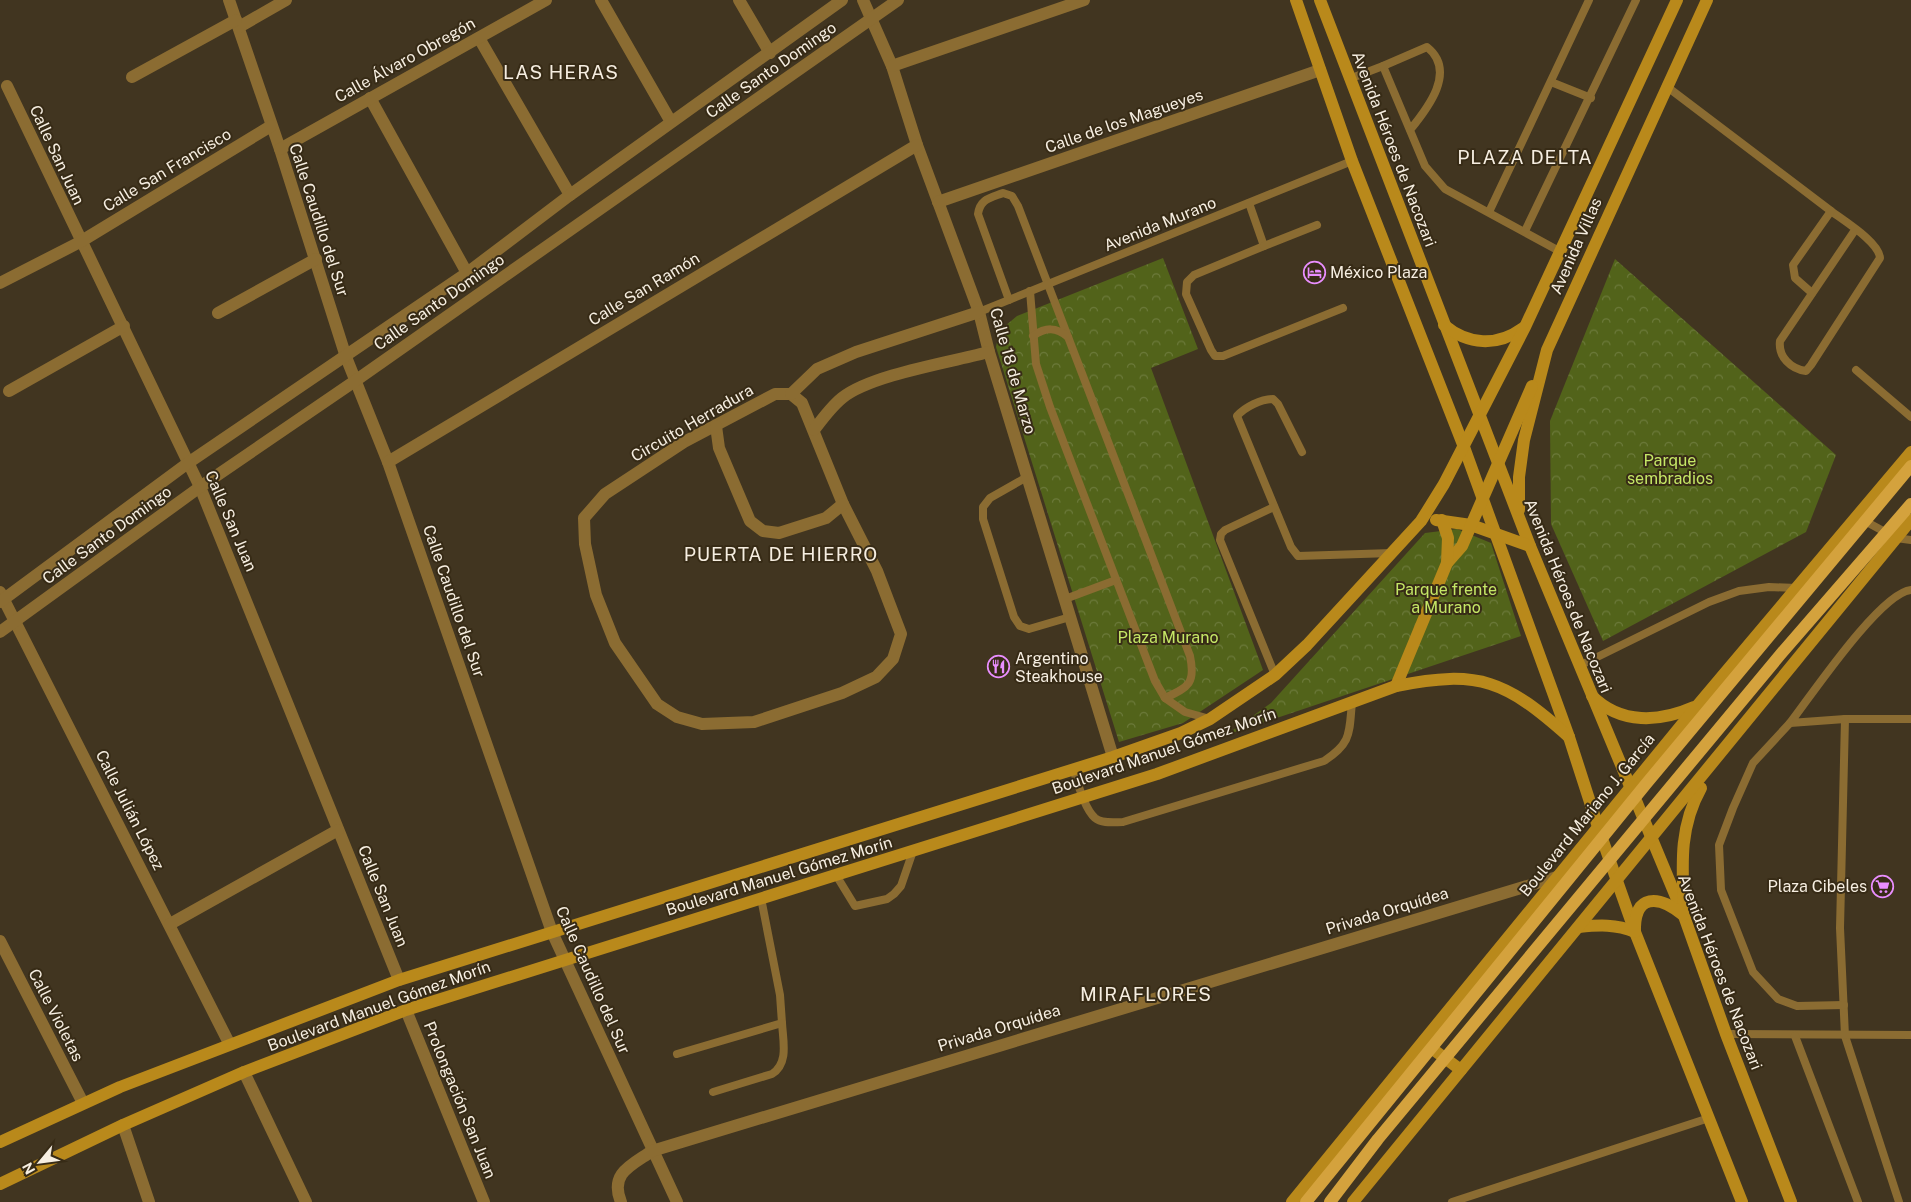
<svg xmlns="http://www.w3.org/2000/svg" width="1911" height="1202" viewBox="0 0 1911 1202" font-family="'Public Sans',sans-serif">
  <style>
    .forest { fill: url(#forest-crowns) }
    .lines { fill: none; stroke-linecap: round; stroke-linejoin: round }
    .service { stroke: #8b6c32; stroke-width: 8 }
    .minor { stroke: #8b6c32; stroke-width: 12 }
    .tertiary { stroke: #8b6c32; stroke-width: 12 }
    .secondary { stroke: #b9891b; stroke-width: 12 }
    .primary-bridge { stroke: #d4a23d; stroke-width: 12 }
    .labels { text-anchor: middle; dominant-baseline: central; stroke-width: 4; stroke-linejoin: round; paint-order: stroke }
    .street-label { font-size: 16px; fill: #f6eee1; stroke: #372b16 }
    .poi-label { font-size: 16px; fill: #f6eee1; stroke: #372b16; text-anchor: start }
    .park-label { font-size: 16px; fill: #c5e766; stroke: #372b16 }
    .quarter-label { font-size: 19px; letter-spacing: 1px; fill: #f6eee1; stroke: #372b16 }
  </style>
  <defs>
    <pattern id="forest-crowns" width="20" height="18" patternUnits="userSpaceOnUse" patternTransform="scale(1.25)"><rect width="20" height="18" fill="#52631a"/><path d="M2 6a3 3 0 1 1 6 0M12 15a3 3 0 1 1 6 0" fill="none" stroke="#6c7a3b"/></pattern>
  </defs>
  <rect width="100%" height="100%" fill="#413520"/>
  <g class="forest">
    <path d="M1163 258 1198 349 1151 368 1263 670 1183 723 1119 742 996 347 999 331 1017 316Z"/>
    <path d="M1615 259 1836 455 1806 532 1603 641 1551 524 1550 421Z"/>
    <path d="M1457 529 1491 543 1521 636 1226 735 1271 703 1425 533Z"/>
  </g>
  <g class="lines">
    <g class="service">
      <path d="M1349 79 1383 66"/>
      <path d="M1551 82 1591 98"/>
      <path d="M1666 86 1831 211C1844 221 1879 242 1880 258L1811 365 1806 371C1791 369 1778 357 1780 341L1855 230"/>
      <path d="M1410 130C1428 108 1457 71 1427 47L1383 66 1425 166 1445 189 1561 252"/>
      <path d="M1249 203 1264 246 1194 275 1187 282 1186 294 1211 350 1215 356H1223L1343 308"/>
      <path d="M1489 212 1589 0"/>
      <path d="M1525 231 1636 0"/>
      <path d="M1264 246 1317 225"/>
      <path d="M1812 293 1795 278 1793 265 1831 211"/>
      <path d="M1009 300 978 214C980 199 990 198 1003 193L1012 196 1018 206 1190 656C1196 684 1188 687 1165 698L1155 681 1050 407 1036 364 1030 291"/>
      <path d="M979 312 1352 161"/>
      <path d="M1033 336C1046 327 1056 327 1068 337"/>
      <path d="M1856 370 1911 417"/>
      <path d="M1302 452 1278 404 1273 399C1261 399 1245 407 1237 416L1291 547 1298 556 1392 553"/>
      <path d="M1027 477 990 498 983 507V519L1014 617 1020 626 1029 629 1070 617"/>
      <path d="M1274 507 1225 530 1221 534 1220 540 1275 675"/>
      <path d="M1863 520 1896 538 1911 540"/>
      <path d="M1911 590C1880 593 1811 696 1790 723L1845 719H1911"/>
      <path d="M1065 599 1116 580"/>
      <path d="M1579 666 1709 602 1739 591 1769 587 1797 588"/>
      <path d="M1165 698 1185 712 1210 719"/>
      <path d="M1845 719 1840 928 1845 1036 1899 1202"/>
      <path d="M1790 723 1753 763 1733 808 1719 845 1721 890 1753 972 1778 999 1797 1006 1844 1005"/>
      <path d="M1073 769C1078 783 1084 808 1095 818 1102 824 1114 822 1123 822L1324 761C1352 743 1349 733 1352 702"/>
      <path d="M836 875 855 906 887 899 894 894 901 886 913 851"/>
      <path d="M1726 1034 1911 1035"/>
      <path d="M1795 1036 1858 1202"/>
      <path d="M677 1054 782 1023 780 995 761 898"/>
      <path d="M713 1092 772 1074C789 1063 783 1041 782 1023"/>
      <path d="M1452 1202 1709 1118"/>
    </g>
    <g class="minor">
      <path d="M229 0 280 149 346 357 388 462 552 932 677 1202"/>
      <path d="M601 0 671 122"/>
      <path d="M739 0 770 53"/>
      <path d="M863 0 892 66 917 145 979 312 989 352 1113 757"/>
      <path d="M239 27 286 0"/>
      <path d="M479 38 570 195"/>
      <path d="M892 66 1084 0"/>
      <path d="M132 77 236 20"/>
      <path d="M7 86 200 487 399 980"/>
      <path d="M370 98 467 273"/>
      <path d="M280 149 546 0"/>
      <path d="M938 202 1320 70"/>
      <path d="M0 283 80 242 271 126"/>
      <path d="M218 313 316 259"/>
      <path d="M9 391 124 326"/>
      <path d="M775 394H791L802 403 843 504 877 571 901 634 893 659 876 677 842 693 754 722 702 724 677 717 657 704 615 643 596 595 585 544 584 518 605 494 684 442Z"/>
      <path d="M791 394 817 369 856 352 979 312"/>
      <path d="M716 426 719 448 750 521 763 531 779 533 826 518 843 504"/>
      <path d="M814 430C823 418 831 407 842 398 870 375 951 362 989 352"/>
      <path d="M388 462 917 145"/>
      <path d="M0 592 229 1043"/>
      <path d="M170 924 338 830"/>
      <path d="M0 941 83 1103"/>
      <path d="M406 1010 484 1202"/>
      <path d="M244 1072 306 1202"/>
      <path d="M123 1125 149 1202"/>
      <path d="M621 1202C609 1173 632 1165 652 1151L1557 877"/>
    </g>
    <g class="tertiary">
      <path d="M0 602 188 463 467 273 570 195 842 0"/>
      <path d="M0 632 200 487 355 381 898 0"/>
    </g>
    <g class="secondary">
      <path d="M1296 0 1352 161 1464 447 1569 737 1598 827 1635 932 1742 1202"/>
      <path d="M1320 0 1530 546 1684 916 1726 1034 1791 1202"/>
      <path d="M1444 325C1468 345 1497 347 1523 328"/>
      <path d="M1519 510V477L1524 440 1547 350 1707 0"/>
      <path d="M1436 520 1471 525 1530 546"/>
      <path d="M1447 563 1462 546 1532 386"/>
      <path d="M1396 686 1447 563 1448 538 1442 520"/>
      <path d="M1592 696C1621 725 1660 722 1694 707"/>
      <path d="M1684 909C1682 865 1679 827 1701 788"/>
      <path d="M1579 927C1599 925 1616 924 1635 932 1634 893 1659 895 1683 915"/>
      <path d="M1423 1042 1461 1070"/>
      <path d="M0 1142 120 1087 399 980 1113 757 1181 733 1210 719 1275 675 1307 645 1421 521 1444 484 1525 327 1677 0"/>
      <path d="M0 1184 123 1125 244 1072 406 1010 1157 774 1396 686C1480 669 1506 681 1569 737"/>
      <path d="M1292 1202 1697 706 1911 452"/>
      <path d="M1353 1202 1911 520"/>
    </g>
    <g class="primary-bridge">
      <path d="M1306 1202 1646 784 1911 466"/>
      <path d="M1330 1202 1378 1139 1780 655 1911 504"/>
    </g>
  </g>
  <defs>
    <symbol id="hotel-ring" viewBox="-11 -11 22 22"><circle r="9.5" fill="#372b16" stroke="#e98efe" stroke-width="1.5"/><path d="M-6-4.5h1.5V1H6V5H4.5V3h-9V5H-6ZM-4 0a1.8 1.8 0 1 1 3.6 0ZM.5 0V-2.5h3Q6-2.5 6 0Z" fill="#e98efe"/></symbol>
    <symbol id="restaurant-ring" viewBox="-11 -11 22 22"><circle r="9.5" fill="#372b16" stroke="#e98efe" stroke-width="1.5"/><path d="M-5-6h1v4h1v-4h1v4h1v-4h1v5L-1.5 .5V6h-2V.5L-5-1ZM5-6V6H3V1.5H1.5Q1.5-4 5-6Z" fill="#e98efe"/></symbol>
    <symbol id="supermarket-ring" viewBox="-11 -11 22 22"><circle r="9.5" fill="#372b16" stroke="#e98efe" stroke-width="1.5"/><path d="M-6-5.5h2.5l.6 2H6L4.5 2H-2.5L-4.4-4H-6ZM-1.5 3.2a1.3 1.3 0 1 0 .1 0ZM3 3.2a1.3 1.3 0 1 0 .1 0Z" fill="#e98efe"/></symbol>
  </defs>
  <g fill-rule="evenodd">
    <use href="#hotel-ring" x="1302" y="260" width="25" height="25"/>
    <use href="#restaurant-ring" x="986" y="654" width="25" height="25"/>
    <use href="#supermarket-ring" x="1870" y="874" width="25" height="25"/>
  </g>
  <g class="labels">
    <g class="street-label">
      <text transform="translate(405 60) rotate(-29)">Calle Álvaro Obregón</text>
      <text transform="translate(771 70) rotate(-35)">Calle Santo Domingo</text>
      <text transform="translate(1124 121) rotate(-19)">Calle de los Magueyes</text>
      <text transform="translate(1394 149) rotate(69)">Avenida Héroes de Nacozari</text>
      <text transform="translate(57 155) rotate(65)">Calle San Juan</text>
      <text transform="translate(167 170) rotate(-31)">Calle San Francisco</text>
      <text transform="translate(319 220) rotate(72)">Calle Caudillo del Sur</text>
      <text transform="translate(1160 224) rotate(-22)">Avenida Murano</text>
      <text transform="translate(1576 246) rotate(-66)">Avenida Villas</text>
      <text transform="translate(644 289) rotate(-31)">Calle San Ramón</text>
      <text transform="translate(439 302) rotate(-35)">Calle Santo Domingo</text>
      <text transform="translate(1013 371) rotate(74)">Calle 18 de Marzo</text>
      <text transform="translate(692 423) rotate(-30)">Circuito Herradura</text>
      <text transform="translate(231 521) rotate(67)">Calle San Juan</text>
      <text transform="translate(107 535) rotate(-36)">Calle Santo Domingo</text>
      <text transform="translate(1568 596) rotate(68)">Avenida Héroes de Nacozari</text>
      <text transform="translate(454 601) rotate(71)">Calle Caudillo del Sur</text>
      <text transform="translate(1164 751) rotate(-19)">Boulevard Manuel Gómez Morín</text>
      <text transform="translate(130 810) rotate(63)">Calle Julián López</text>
      <text transform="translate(1587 815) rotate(-51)">Boulevard Mariano J. García</text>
      <text transform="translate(779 876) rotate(-17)">Boulevard Manuel Gómez Morín</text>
      <text transform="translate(383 896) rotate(68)">Calle San Juan</text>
      <text transform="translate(1387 911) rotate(-17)">Privada Orquídea</text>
      <text transform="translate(1720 972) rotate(69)">Avenida Héroes de Nacozari</text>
      <text transform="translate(593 980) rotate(66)">Calle Caudillo del Sur</text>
      <text transform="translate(379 1006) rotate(-20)">Boulevard Manuel Gómez Morín</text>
      <text transform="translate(56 1015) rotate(63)">Calle Violetas</text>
      <text transform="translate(999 1028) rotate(-17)">Privada Orquídea</text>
      <text transform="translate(460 1100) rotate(68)">Prolongación San Juan</text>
    </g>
    <g class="poi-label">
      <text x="1330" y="272">México Plaza</text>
      <text x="1015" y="658">Argentino<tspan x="1015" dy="18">Steakhouse</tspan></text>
      <text x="1867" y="886" text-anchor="end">Plaza Cibeles</text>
    </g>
    <g class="park-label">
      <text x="1670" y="460">Parque<tspan x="1670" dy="18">sembradios</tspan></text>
      <text x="1446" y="589">Parque frente<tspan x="1446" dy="18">a Murano</tspan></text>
      <text x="1168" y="637">Plaza Murano</text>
    </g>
    <g class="quarter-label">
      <text x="561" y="72">LAS HERAS</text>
      <text x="1525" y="157">PLAZA DELTA</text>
      <text x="781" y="554">PUERTA DE HIERRO</text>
      <text x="1146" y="994">MIRAFLORES</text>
    </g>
  </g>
  <g transform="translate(40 1162) rotate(241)" stroke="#372b16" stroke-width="4" paint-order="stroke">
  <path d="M0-4L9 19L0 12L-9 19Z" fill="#f6eee1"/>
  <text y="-8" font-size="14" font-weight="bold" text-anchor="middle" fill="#f6eee1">N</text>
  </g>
</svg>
